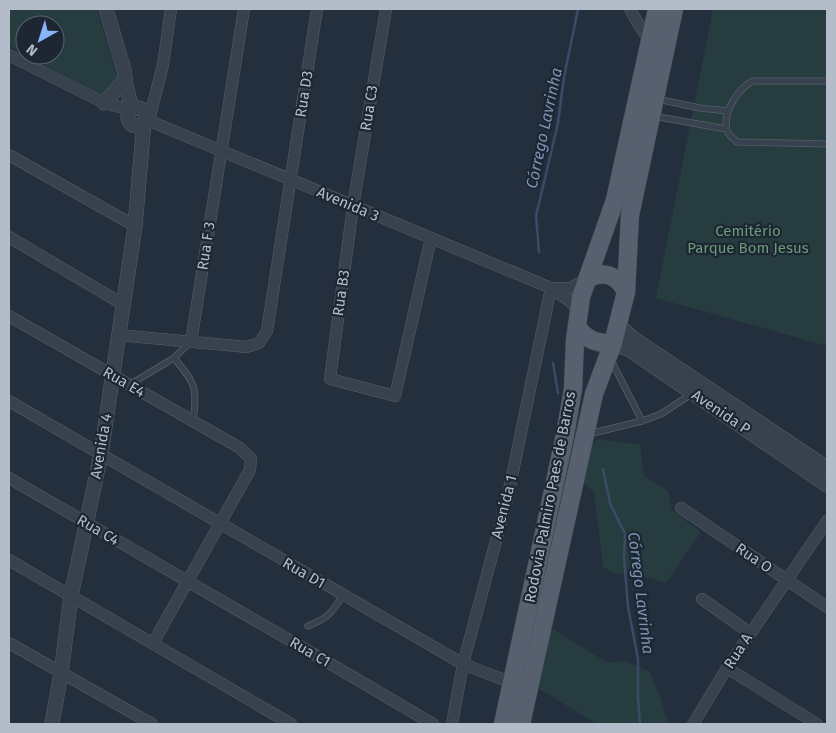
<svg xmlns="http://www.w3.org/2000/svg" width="836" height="733" viewBox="0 0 836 733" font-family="'Fira Sans',sans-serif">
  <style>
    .green { fill: #263c3f }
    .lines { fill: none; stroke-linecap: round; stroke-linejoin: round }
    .stream { stroke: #394c67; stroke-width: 2.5 }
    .service-casing { stroke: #565f6c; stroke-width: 7 }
    .minor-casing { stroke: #565f6c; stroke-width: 12 }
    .tertiary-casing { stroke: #565f6c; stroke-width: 15 }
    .primary-casing { stroke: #414a57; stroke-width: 19 }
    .service { stroke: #38414e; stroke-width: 5.5 }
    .minor { stroke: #38414e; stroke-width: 11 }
    .tertiary { stroke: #38414e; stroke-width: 14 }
    .primary { stroke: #56606e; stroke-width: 18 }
    .labels { text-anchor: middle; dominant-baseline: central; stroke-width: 4.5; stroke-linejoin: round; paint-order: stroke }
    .street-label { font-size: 15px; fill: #b4bcc9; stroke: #1d2633 }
    .park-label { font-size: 15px; fill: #6b9a76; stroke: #1d2633 }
    .water-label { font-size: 16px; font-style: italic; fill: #7c92b1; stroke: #1d2633 }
  </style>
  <rect width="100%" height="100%" fill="#242f3e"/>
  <g class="green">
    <path d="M9 9H97L118 79 104 97 25 55H55V25H25V55L9 46Z"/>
    <path d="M713 9H827V346L656 298Z"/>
    <path d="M599 439 640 445 644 476 668 491 672 510 701 532 666 583 634 573 616 574 603 567 594 492 581 481 587 447Z"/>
    <path d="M549 627 608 663 624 661 649 671 660 696 669 724H597L538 688Z"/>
  </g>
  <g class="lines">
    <g class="stream">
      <path d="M539 252 536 216 558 123 564 77 578 9"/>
      <path d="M553 363 558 393"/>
      <path d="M603 469 610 503 625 534 624 558 628 607 638 659V698L640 724"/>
    </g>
    <defs>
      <g id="service">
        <path d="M827 81H753C738 88 722 113 727 130 728 135 733 138 737 142L827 144"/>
        <path d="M657 99 700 108 728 111"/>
        <path d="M653 116 726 129"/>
        <path d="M174 358C195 383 198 388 193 421"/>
        <path d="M611 360 642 421"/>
        <path d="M129 385 174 358 190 342"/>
        <path d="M589 434 642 421 661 414 693 393"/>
        <path d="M308 626C328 618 332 613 343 595"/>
      </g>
      <g id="minor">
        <path d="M386 9 353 206 330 379 395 396 431 238"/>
        <path d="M630 9 639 25 650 41"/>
        <path d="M9 55 104 103 131 110"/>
        <path d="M145 119 551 288 571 302 579 312"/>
        <path d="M149 120 163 65 171 9"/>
        <path d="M9 155 135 226"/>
        <path d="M9 237 124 305"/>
        <path d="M551 288H570L587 279"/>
        <path d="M9 316 240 448 251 459 250 470 153 643"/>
        <path d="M118 335 247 347 259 343 267 331 317 9"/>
        <path d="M191 342 244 9"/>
        <path d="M9 401 463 664 512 683"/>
        <path d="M9 478 324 660 433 724"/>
        <path d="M681 508 827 607"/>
        <path d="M9 560 291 724"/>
        <path d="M702 599 750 633"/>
        <path d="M9 643 152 724"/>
        <path d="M727 668 817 724"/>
        <path d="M452 724 463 664 507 500 551 288"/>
        <path d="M693 724 727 668 827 521"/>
      </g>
      <g id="tertiary">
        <path d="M106 9 124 70 126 85 132 110"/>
        <path d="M104 103 125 80"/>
        <circle cx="137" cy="117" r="9"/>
        <path d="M618 325 634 339 827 468"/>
        <path d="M613 343 630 350 827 485"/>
        <path d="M52 724 61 673 71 596 101 454 135 226 144 122"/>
      </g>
      <g id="primary">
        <path d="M587 279C604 270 618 275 626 292"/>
        <path d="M577 327C587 340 597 344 613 343"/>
        <path d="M503 724 565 435 573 389 575 340 581 297 615 200 657 9"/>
        <path d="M521 724 594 394 613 343 626 292 630 215 674 9"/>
      </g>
    </defs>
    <use href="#service" class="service-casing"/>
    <use href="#minor" class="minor-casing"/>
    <use href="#tertiary" class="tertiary-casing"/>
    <use href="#primary" class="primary-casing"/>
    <use href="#service" class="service"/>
    <use href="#minor" class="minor"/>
    <use href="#tertiary" class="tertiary"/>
    <use href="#primary" class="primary"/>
  </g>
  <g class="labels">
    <g class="street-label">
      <text transform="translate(304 94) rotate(-81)">Rua D3</text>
      <text transform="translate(369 108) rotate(-81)">Rua C3</text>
      <text transform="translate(348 204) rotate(23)">Avenida 3</text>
      <text transform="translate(206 246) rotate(-81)">Rua F 3</text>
      <text transform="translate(341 293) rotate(-82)">Rua B3</text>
      <text transform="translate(124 382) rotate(30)">Rua E4</text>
      <text transform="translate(721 412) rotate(34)">Avenida P</text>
      <text transform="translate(101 446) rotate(-80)">Avenida 4</text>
      <text transform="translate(550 497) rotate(-79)">Rodovia Palmiro Paes de Barros</text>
      <text transform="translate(504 507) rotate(-76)">Avenida 1</text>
      <text transform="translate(98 530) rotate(30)">Rua C4</text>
      <text transform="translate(754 558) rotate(34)">Rua O</text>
      <text transform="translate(304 573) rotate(30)">Rua D1</text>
      <text transform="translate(738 651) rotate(-57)">Rua A</text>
      <text transform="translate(310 652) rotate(30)">Rua C1</text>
    </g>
    <g class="park-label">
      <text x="748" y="231">Cemitério<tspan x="748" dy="17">Parque Bom Jesus</tspan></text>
    </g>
    <g class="water-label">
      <text transform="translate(544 128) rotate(-78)">Córrego Lavrinha</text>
      <text transform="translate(641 593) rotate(83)">Córrego Lavrinha</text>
    </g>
  </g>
  <rect width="836" height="733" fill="none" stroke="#b4bcc9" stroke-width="20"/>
  <g transform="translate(40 40) rotate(219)"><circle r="24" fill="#1d2633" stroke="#59626f"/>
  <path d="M0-4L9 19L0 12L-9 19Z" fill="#8ab4f8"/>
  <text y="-8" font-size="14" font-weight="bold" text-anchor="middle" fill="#b4bcc9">N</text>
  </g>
</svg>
